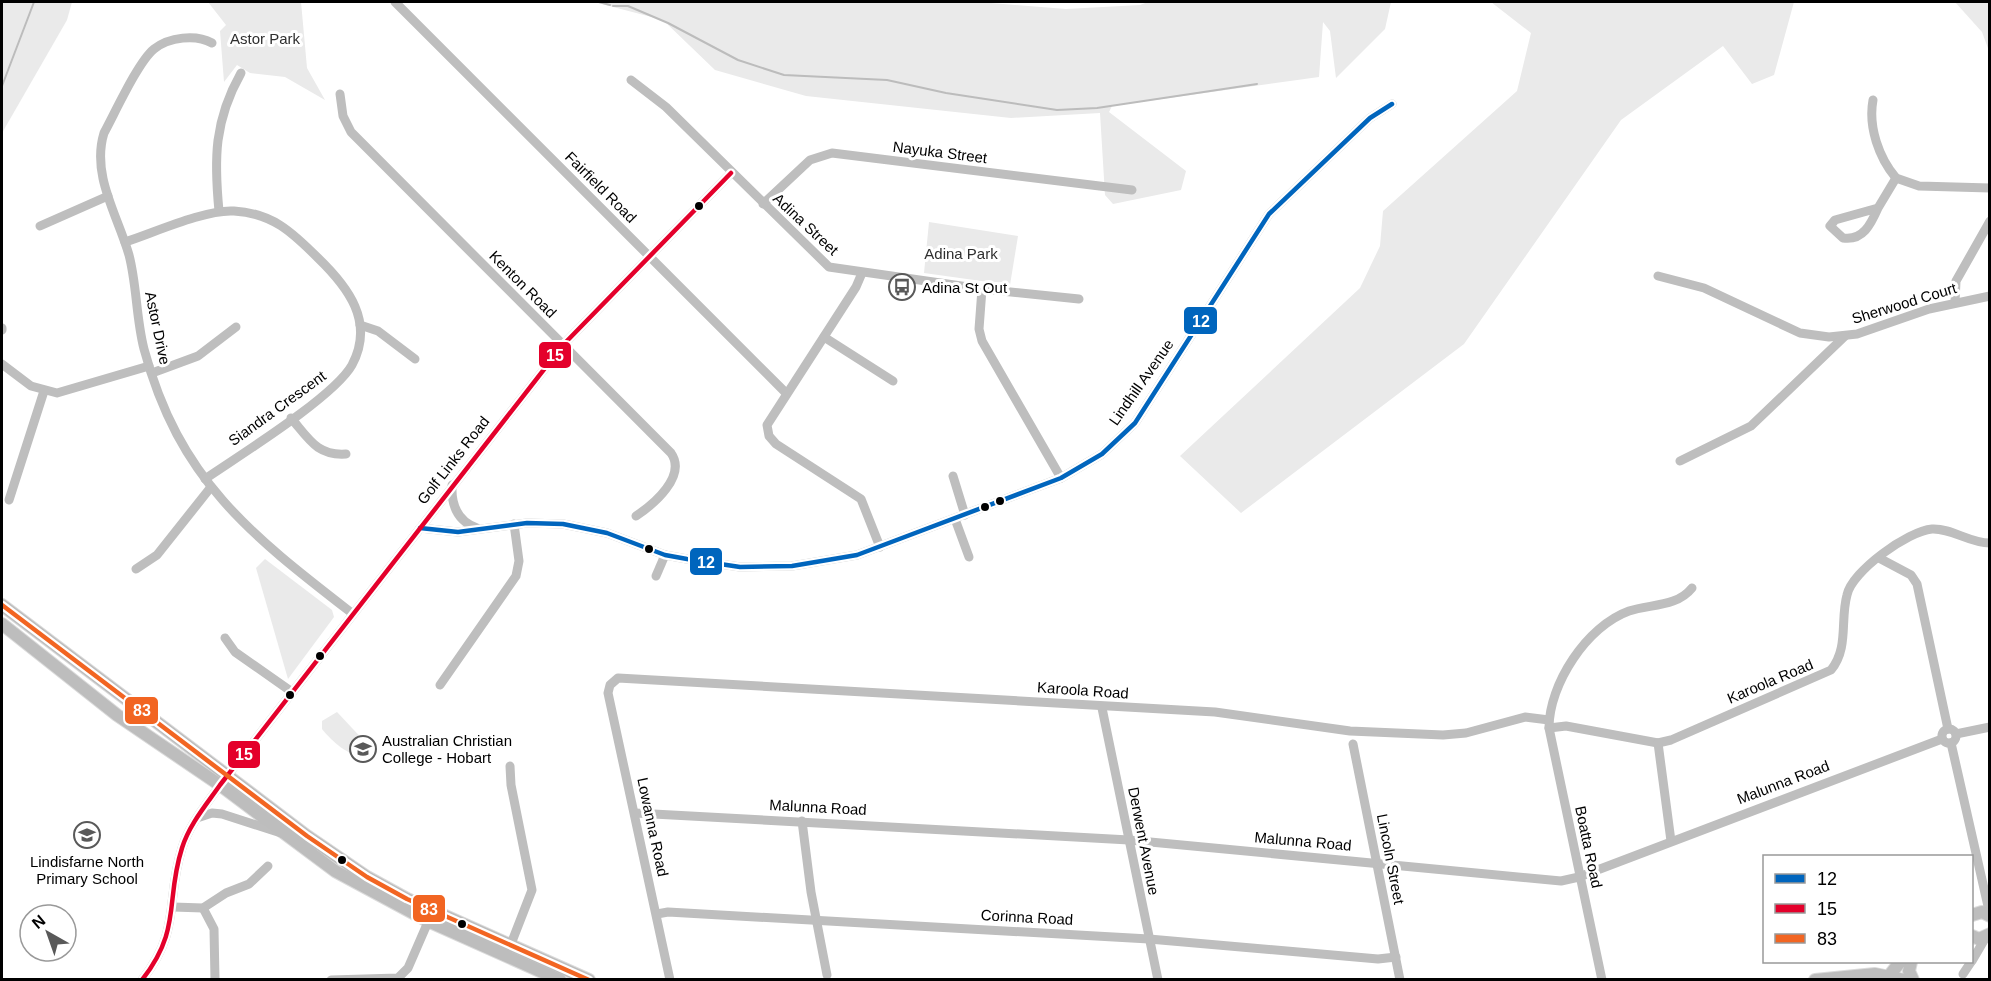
<svg xmlns="http://www.w3.org/2000/svg" width="1991" height="981" viewBox="0 0 1991 981" font-family="Arial,sans-serif">
  <style>
    .green { fill: #eaeaea }
    .lines { fill: none; stroke-linecap: round; stroke-linejoin: round }
    .stream { stroke: #bcbcbc; stroke-width: 2 }
    .major-casing { stroke: #dbdbdb; stroke-width: 14 }
    .minor { stroke: #bebebe; stroke-width: 9 }
    .major { stroke: #bdbdbd; stroke-width: 12 }
    .bus-1-casing { stroke: #fff; stroke-width: 9 }
    .bus-2-casing { stroke: #fff; stroke-width: 9 }
    .bus-3-casing { stroke: #fff; stroke-width: 9 }
    .bus-1 { stroke: #0065bd; stroke-width: 4.5 }
    .bus-2 { stroke: #e4002b; stroke-width: 4.5 }
    .bus-3 { stroke: #f26522; stroke-width: 4.5 }
    .bus-dot { fill: #000; stroke: #fff; stroke-width: 2 }
    .labels { text-anchor: middle; dominant-baseline: central; stroke-width: 6; stroke-linejoin: round; paint-order: stroke }
    .park-label { font-size: 15px; fill: #2f2f2f; stroke: #fff }
    .street-label { font-size: 15px; fill: #000; stroke: #fff }
    .poi-label { font-size: 15px; fill: #000; stroke: #fff; text-anchor: start }
    .line-badge { stroke: #fff; stroke-width: 2 }
    .badge-label { font-size: 16px; text-anchor: middle; font-weight: bold; fill: #fff }
  </style>
  <rect width="100%" height="100%" fill="#fff"/>
  <g class="green">
    <path d="M2 2H72L67 20 2 133Z"/>
    <path d="M208 2H301L307 68 325 100 285 77 250 73 237 65 224 82 220 31 226 25Z"/>
    <path d="M594 2H979L1066 9 1140 5 1148 2H1391L1385 29 1336 78 1330 31 1323 22 1319 77 1112 106 1109 112 1186 171 1181 190 1113 204 1105 195 1100 113 1011 118 806 96 715 70 663 20Z"/>
    <path d="M1491 2H1794L1774 75 1752 84 1723 46 1621 120 1464 344 1241 513 1180 456 1360 288 1380 246 1383 211 1517 91 1531 33Z"/>
    <path d="M1955 2H1989V51L1982 32Z"/>
    <path d="M929 222 1018 236 1010 285 924 273Z"/>
    <path d="M265 559 332 610 334 617 288 679 256 568Z"/>
    <path d="M337 712 367 744 363 754C350 759 330 739 322 729V721Z"/>
  </g>
  <g class="lines">
    <g class="stream">
      <path d="M599 2 610 5"/>
      <path d="M613 6H628L668 23 738 60 784 75 887 80 946 93 1057 110 1097 108 1257 84"/>
      <path d="M2 86 34 2"/>
    </g>
    <defs>
      <g id="major">
        <path d="M2 605 307 836 367 877 407 899 589 980"/>
        <path d="M2 624 117 715 220 785 335 871 428 921 560 980"/>
        <path d="M1972 915 1982 912 1990 916"/>
        <path d="M1972 936 1979 939 1990 934"/>
        <path d="M1911 962 1909 971 1913 980"/>
        <path d="M1815 980 1875 974 1904 980"/>
        <path d="M1886 980 1900 962"/>
      </g>
    </defs>
    <use href="#major" class="major-casing"/>
    <g class="minor">
      <path d="M395 2 786 393"/>
      <path d="M212 43C196 34 169 37 154 49 138 62 115 113 104 133 91 175 118 216 129 255 137 286 136 318 144 349 179 480 251 535 353 614"/>
      <path d="M631 80 666 107 829 267 982 289 1079 299"/>
      <path d="M340 94 343 116 351 132 671 453C687 476 654 504 636 516"/>
      <path d="M1873 100C1868 127 1879 158 1896 178L1919 186 1990 188"/>
      <path d="M763 204 810 160 832 153 1132 190"/>
      <path d="M1878 208C1871 224 1863 241 1843 238L1830 226 1835 220 1878 208 1896 178"/>
      <path d="M219 211C214 159 214 121 241 73"/>
      <path d="M40 226 108 196"/>
      <path d="M125 242C153 233 206 209 234 211 272 213 292 232 318 258 348 287 375 322 352 365 334 397 240 455 205 479"/>
      <path d="M862 273 856 287 767 425 769 436 776 444 861 499 880 547"/>
      <path d="M1658 276 1704 288 1800 333 1829 337 1857 334 1929 309 1990 296"/>
      <path d="M982 289 979 329 982 341 1061 478"/>
      <path d="M1955 302 1956 281 1990 221"/>
      <path d="M360 325 378 331 415 359"/>
      <path d="M2 330V328"/>
      <path d="M824 337 893 381"/>
      <path d="M2 364 31 386 57 393 149 366"/>
      <path d="M152 373 198 356 236 327"/>
      <path d="M291 418C309 439 317 456 346 454"/>
      <path d="M1680 461 1751 426 1845 336"/>
      <path d="M953 476 965 515"/>
      <path d="M452 485C451 505 457 521 477 528"/>
      <path d="M9 500 44 391"/>
      <path d="M955 519 969 557"/>
      <path d="M420 528 458 532 527 523 563 524 607 533 665 555 687 559 740 567 792 566 857 555 1061 478 1102 454 1135 423 1269 214 1370 118 1392 104"/>
      <path d="M1879 558 1911 575 1917 584 1948 729"/>
      <path d="M136 569 157 555 211 487"/>
      <path d="M656 576 665 555"/>
      <path d="M225 638 235 652 292 692"/>
      <path d="M440 685 516 576 519 561 514 524"/>
      <path d="M1102 708 1158 980"/>
      <path d="M1549 728 1566 726 1658 743 1671 740 1831 670C1849 648 1840 620 1847 595 1852 571 1908 531 1932 529 1952 528 1969 543 1990 543"/>
      <circle cx="1949" cy="736" r="7"/>
      <path d="M1956 734 1990 727"/>
      <path d="M1658 743 1671 841"/>
      <path d="M1951 743 1990 915"/>
      <path d="M1353 744 1400 980"/>
      <path d="M635 813 1129 840 1561 881 1579 877 1942 739"/>
      <path d="M197 818 212 813 222 814 281 833"/>
      <path d="M802 821 811 892 827 975"/>
      <path d="M173 907 203 908 226 893 249 884 268 866"/>
      <path d="M203 908 214 929 215 980"/>
      <path d="M657 914 668 912 1149 939 1378 959 1396 957"/>
      <path d="M509 949 532 890 511 785 510 766"/>
      <path d="M1972 961 1986 937"/>
      <path d="M1963 974 1971 962"/>
      <path d="M142 980C182 929 165 901 182 848 189 825 206 805 220 785L563 345 731 173"/>
      <path d="M331 980 398 978 408 968 431 915"/>
      <path d="M670 980 608 693 610 685 618 678 1215 712 1350 731 1443 735 1466 733 1525 717 1549 720"/>
      <path d="M1602 980 1549 728C1549 684 1587 626 1629 611 1650 604 1677 607 1692 588"/>
    </g>
    <use href="#major" class="major"/>
    <defs>
      <path id="bus-1" d="M420 528 458 532 527 523 563 524 607 533 665 555 687 559 740 567 792 566 857 555 1061 478 1102 454 1135 423 1269 214 1370 118 1392 104"/>
      <path id="bus-2" d="M142 980C182 929 165 901 182 848 189 825 206 805 220 785L563 345 731 173"/>
      <path id="bus-3" d="M2 605 307 836 367 877 407 899 589 980"/>
    </defs>
    <use href="#bus-1" class="bus-1-casing"/>
    <use href="#bus-2" class="bus-2-casing"/>
    <use href="#bus-3" class="bus-3-casing"/>
    <use href="#bus-1" class="bus-1"/>
    <use href="#bus-2" class="bus-2"/>
    <use href="#bus-3" class="bus-3"/>
  </g>
  <defs>
    <symbol id="bus-ring" viewBox="-11 -11 22 22"><circle r="9.5" fill="#fff" stroke="#595959" stroke-width="1.5"/><path d="M-5-6H5V4H4V6H2V4H-2V6H-4V4H-5ZM-3.5-4V0h7V-4ZM-3.5 1.2v1.5H-2V1.2ZM2 1.2v1.5H3.5V1.2Z" fill="#595959"/></symbol>
    <symbol id="school-ring" viewBox="-11 -11 22 22"><circle r="9.5" fill="#fff" stroke="#595959" stroke-width="1.5"/><path d="M0-5L7-2L0 1L-7-2ZM-4 1L0 2.5L4 1V4Q0 6-4 4Z" fill="#595959"/></symbol>
  </defs>
  <g fill-rule="evenodd">
    <use href="#bus-ring" x="887" y="272" width="30" height="30"/>
    <use href="#school-ring" x="348" y="734" width="30" height="30"/>
    <use href="#school-ring" x="72" y="820" width="30" height="30"/>
  </g>
  <g class="bus-dot">
    <circle cx="699" cy="206" r="5"/>
    <circle cx="1000" cy="501" r="5"/>
    <circle cx="985" cy="507" r="5"/>
    <circle cx="649" cy="549" r="5"/>
    <circle cx="320" cy="656" r="5"/>
    <circle cx="290" cy="695" r="5"/>
    <circle cx="342" cy="860" r="5"/>
    <circle cx="462" cy="924" r="5"/>
  </g>
  <g class="labels">
    <g class="park-label">
      <text x="265" y="38">Astor Park</text>
      <text x="961" y="253">Adina Park</text>
    </g>
    <g class="street-label">
      <text transform="translate(940 152) rotate(7)">Nayuka Street</text>
      <text transform="translate(601 187) rotate(45)">Fairfield Road</text>
      <text transform="translate(806 224) rotate(43)">Adina Street</text>
      <text transform="translate(523 284) rotate(45)">Kenton Road</text>
      <text transform="translate(1904 303) rotate(-17)">Sherwood Court</text>
      <text transform="translate(158 328) rotate(78)">Astor Drive</text>
      <text transform="translate(1141 382) rotate(-55)">Lindhill Avenue</text>
      <text transform="translate(277 408) rotate(-36)">Siandra Crescent</text>
      <text transform="translate(453 460) rotate(-52)">Golf Links Road</text>
      <text transform="translate(1770 681) rotate(-23)">Karoola Road</text>
      <text transform="translate(1083 690) rotate(4)">Karoola Road</text>
      <text transform="translate(1783 782) rotate(-21)">Malunna Road</text>
      <text transform="translate(818 807) rotate(3)">Malunna Road</text>
      <text transform="translate(653 827) rotate(78)">Lowanna Road</text>
      <text transform="translate(1144 841) rotate(79)">Derwent Avenue</text>
      <text transform="translate(1303 841) rotate(5)">Malunna Road</text>
      <text transform="translate(1589 847) rotate(78)">Boatta Road</text>
      <text transform="translate(1391 859) rotate(79)">Lincoln Street</text>
      <text transform="translate(1027 917) rotate(3)">Corinna Road</text>
    </g>
    <g class="poi-label">
      <text x="922" y="287">Adina St Out</text>
      <text x="382" y="740">Australian Christian<tspan x="382" dy="17">College - Hobart</tspan></text>
      <text x="87" y="861" text-anchor="middle">Lindisfarne North<tspan x="87" dy="17">Primary School</tspan></text>
    </g>
  </g>
  <g class="line-badge">
    <rect x="1183" y="306" width="35" height="29" rx="6" fill="#0065bd"/>
    <rect x="538" y="341" width="34" height="28" rx="6" fill="#e4002b"/>
    <rect x="689" y="547" width="34" height="29" rx="6" fill="#0065bd"/>
    <rect x="124" y="696" width="35" height="29" rx="6" fill="#f26522"/>
    <rect x="227" y="740" width="34" height="29" rx="6" fill="#e4002b"/>
    <rect x="412" y="894" width="34" height="29" rx="6" fill="#f26522"/>
  </g>
  <g class="badge-label">
    <text x="1201" y="327">12</text>
    <text x="555" y="361">15</text>
    <text x="706" y="568">12</text>
    <text x="142" y="716">83</text>
    <text x="244" y="760">15</text>
    <text x="429" y="915">83</text>
  </g>
  <rect width="1991" height="981" fill="none" stroke="#000000" stroke-width="6"/>
  <rect x="1763" y="855" width="210" height="108" fill="#ffffff" stroke="#999999" stroke-width="1.5"/>
  <rect x="1775" y="874" width="30" height="9" fill="#0065bd" stroke="#999999" stroke-width="1.5"/>
  <text x="1817" y="885" font-size="18" fill="#000000">12</text>
  <rect x="1775" y="904" width="30" height="9" fill="#e4002b" stroke="#999999" stroke-width="1.5"/>
  <text x="1817" y="915" font-size="18" fill="#000000">15</text>
  <rect x="1775" y="934" width="30" height="9" fill="#f26522" stroke="#999999" stroke-width="1.5"/>
  <text x="1817" y="945" font-size="18" fill="#000000">83</text>
  <g transform="translate(48 933) rotate(320)"><circle r="28" fill="#ffffff" stroke="#999999" stroke-width="1.5"/>
  <path d="M0-4.5L10 22L0 15L-10 22Z" fill="#595959"/>
  <text y="-9" font-size="16" font-weight="bold" text-anchor="middle" fill="#000000">N</text>
  </g>
</svg>
